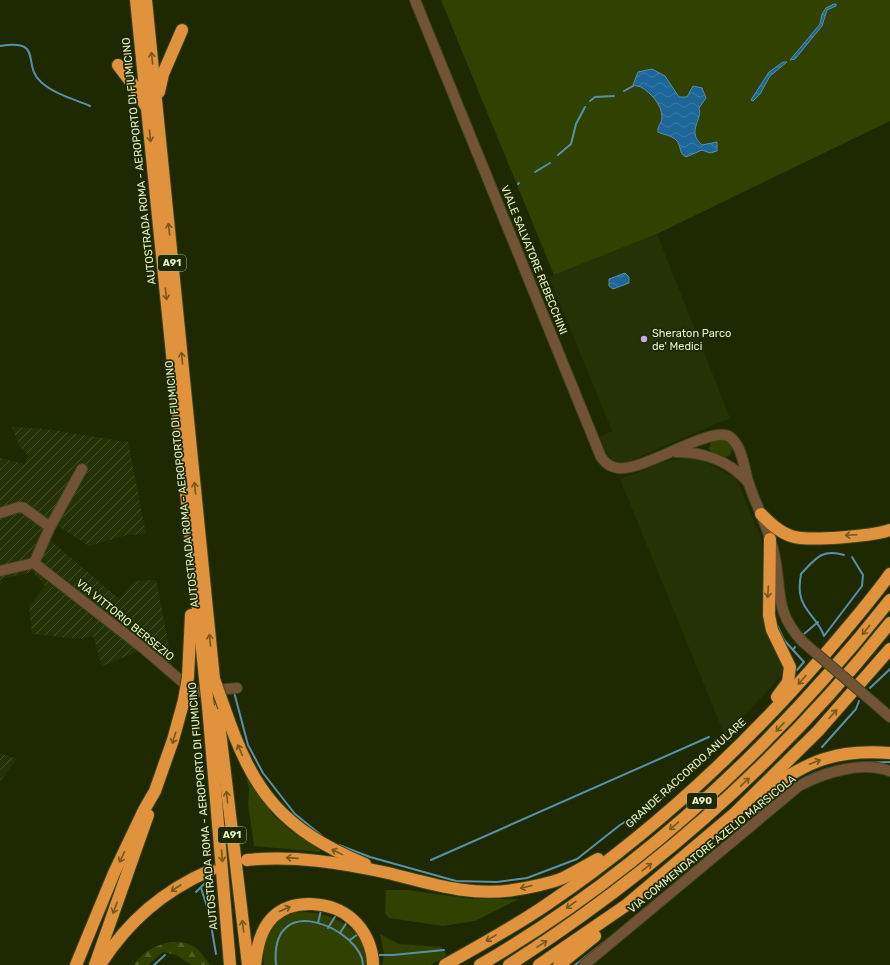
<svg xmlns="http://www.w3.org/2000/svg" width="890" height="965" viewBox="0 0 890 965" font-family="Rubik,sans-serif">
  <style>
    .built { fill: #253205 }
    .industrial { fill: url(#industrial-furrows) }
    .green { fill: #304100 }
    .forest { fill: url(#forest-firs) }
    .water { fill: url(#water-waves); stroke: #5890a9 }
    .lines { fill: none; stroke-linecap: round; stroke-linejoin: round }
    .stream { stroke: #5890a9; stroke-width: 2 }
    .minor-casing { stroke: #3a451e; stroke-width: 12 }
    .highway-casing { stroke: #3a451e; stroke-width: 14 }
    .minor { stroke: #735335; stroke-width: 10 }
    .highway { stroke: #e0923c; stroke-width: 12 }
    .minor-bridge-casing { stroke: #3a451e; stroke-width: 12; stroke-linecap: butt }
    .highway-bridge-casing { stroke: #3a451e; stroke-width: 14; stroke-linecap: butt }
    .minor-bridge { stroke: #735335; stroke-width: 10 }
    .highway-bridge { stroke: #e0923c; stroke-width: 12 }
    .oneway { stroke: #75581c }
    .poi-dot { fill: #c7a6ef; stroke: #1e2902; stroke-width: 1.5 }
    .labels { text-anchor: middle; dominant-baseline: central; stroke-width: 3.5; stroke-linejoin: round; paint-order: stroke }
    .shield { fill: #1e2902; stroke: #a9b68f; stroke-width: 1 }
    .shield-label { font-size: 10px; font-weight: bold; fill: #e4f2cc }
    .street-label { font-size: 11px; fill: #e4f2cc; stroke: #1e2902 }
    .poi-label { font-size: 11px; fill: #e4f2cc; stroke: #1e2902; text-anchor: start }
  </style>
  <defs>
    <pattern id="industrial-furrows" width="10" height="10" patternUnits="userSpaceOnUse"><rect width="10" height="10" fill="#253205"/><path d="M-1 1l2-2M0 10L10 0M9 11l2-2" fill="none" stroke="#445028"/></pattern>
    <pattern id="forest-firs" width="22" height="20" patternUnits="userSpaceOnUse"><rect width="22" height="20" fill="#304100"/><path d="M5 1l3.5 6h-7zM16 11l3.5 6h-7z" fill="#4e5d24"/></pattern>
    <pattern id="water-waves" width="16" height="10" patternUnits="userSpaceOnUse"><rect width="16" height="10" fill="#1c669a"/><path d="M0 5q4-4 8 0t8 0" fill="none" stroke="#3d7ca7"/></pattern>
  </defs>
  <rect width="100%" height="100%" fill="#1e2902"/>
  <g class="built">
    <path d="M657 234 730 418 628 462H621L613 460 607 453 600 437 612 431 549 277Z"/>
    <path d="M682 459H700L736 478 762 540 763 614 786 671 725 736 620 479 667 461Z"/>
  </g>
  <g class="industrial">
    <path d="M12 427 46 429 128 442 146 534 127 535 89 546 58 526 49 539 119 599 135 581 156 580 172 661 165 664 147 648 102 666 93 636 80 639 32 634 29 606 45 586 33 572 1 579 0 588V458L25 464 28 455 20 447Z"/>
    <path d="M0 753 17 759 0 781Z"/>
  </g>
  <g class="green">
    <path d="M441 0H890V121L657 234 554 275Z"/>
    <path d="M720 438C728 442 735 445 730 455L724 458 715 455 709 449 711 441Z"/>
    <path d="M245 774 273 815 291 831 320 849V852L254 846 248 804 249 788Z"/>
    <path d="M386 890H408L473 899H519L475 921 443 926 389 918 385 913Z"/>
    <path d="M303 912C323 912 351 922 362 941 366 948 367 958 369 965H264C261 938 273 912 303 912Z"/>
    <path d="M380 934 399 944 442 947 447 956 431 965H382L384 954Z"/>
  </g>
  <path class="forest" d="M171 942C192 941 199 948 210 965H192L176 955 163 952 148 965H134C143 951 155 945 171 942Z"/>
  <g class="water">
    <path d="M834 4H836V6L827 10 822 26 795 59 790 60 820 24 822 14 826 8Z"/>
    <path d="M783 62H787L770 76 760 94 753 101 751 100 769 72Z"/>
    <path d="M652 69 665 76 679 97H687L693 86 702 88 706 98 699 108C703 120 686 131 702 145L717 142V151L710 153 702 150 686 157C678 153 682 146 676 140 671 135 664 135 658 132 657 126 662 123 662 117 662 105 651 93 641 87 639 86 635 86 633 85L638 72Z"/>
    <path d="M625 273 629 277V283L613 289 609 286V279Z"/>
  </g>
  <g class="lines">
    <g class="stream">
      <path d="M0 46C45 39 21 64 41 82 54 94 74 99 90 106"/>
      <path d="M624 91 633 86"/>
      <path d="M590 101 595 97 614 96"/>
      <path d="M558 155 571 144 576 124 585 107"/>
      <path d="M535 172 550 163"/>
      <path d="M518 184 519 183"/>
      <path d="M844 555C822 548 815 559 801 574 800 580 799 586 800 593 802 610 819 620 824 636L862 586 863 575 852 557"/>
      <path d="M777 625 784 640 804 662 797 670"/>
      <path d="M804 634 818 622"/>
      <path d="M793 650 795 647"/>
      <path d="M870 688 890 669"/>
      <path d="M234 692 248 745 263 773 295 814 321 835"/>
      <path d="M729 738 732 735"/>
      <path d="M822 747 856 709 859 701"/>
      <path d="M853 763 890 762"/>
      <path d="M755 816C781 792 804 772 839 766"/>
      <path d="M339 845 370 857 456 881 497 882 527 878 577 859 620 825 660 800 710 756"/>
      <path d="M431 860 709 737"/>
      <path d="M201 888 209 913 216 954"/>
      <path d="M196 892 205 883"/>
      <path d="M318 923 321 910"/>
      <path d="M328 928 336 915"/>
      <path d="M340 933 347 922"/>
      <path d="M350 940 358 934"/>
      <path d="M376 955H393L444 950"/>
      <path d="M154 965 165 955"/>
      <path d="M276 965C269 887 362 930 363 965"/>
      <path d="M575 965 609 938"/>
    </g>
    <defs>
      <g id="minor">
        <path d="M415 0 601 457C605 463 610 467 618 468 643 472 713 424 730 437 742 446 744 467 748 481 755 504 768 526 773 549 783 587 772 610 803 642"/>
        <path d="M676 452C703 452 729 461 747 481"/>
        <path d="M0 513 19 507 24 508 50 527"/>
        <path d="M34 563 50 527 82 469"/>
        <path d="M0 571 34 563 143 648 194 692 237 688"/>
        <path d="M874 703 890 717"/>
        <path d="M584 965 799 786C825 772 861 761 890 771"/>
      </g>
      <g id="highway">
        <path d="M136 0 205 679"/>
        <path d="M146 0 214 679"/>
        <path d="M118 65 134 86 145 105"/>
        <path d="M159 92 163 74 182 30"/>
        <path d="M761 514C769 522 779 532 791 536 808 542 872 536 890 530"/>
        <path d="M770 539 769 615 772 630 790 667 788 682 777 697"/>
        <path d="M188 677 191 615"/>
        <path d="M208 706 230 965"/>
        <path d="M217 706 248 965"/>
        <path d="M224 707C253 792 280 828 365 864"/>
        <path d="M764 792C808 761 835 749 890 753"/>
        <path d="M247 860C294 855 342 863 388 873 429 883 471 897 513 890 528 888 551 883 563 878 575 872 587 865 598 859"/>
        <path d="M76 965 114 873 144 810 155 791 173 740 184 700"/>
        <path d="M95 965 148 815"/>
        <path d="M100 965C128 921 163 891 211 870"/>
        <path d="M255 965C257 948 260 930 273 917 293 898 332 901 352 919 365 930 373 948 373 965"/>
        <path d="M445 965C480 945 516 926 549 903 651 834 744 747 825 654 847 628 870 602 890 574"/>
        <path d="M480 965C640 872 776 744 890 600"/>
        <path d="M509 965C656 871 781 760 890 623"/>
        <path d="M539 965 625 906 735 813 818 731 890 649"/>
        <path d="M559 965 595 936"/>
      </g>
    </defs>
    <use href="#minor" class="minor-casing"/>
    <use href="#highway" class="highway-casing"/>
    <use href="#minor" class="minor"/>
    <use href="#highway" class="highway"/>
    <defs>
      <path id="minor-bridge" d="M803 642 874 703"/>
      <g id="highway-bridge">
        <path d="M205 679 208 706"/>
        <path d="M214 679 224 707"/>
        <path d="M184 700 188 677"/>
      </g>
    </defs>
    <use href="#minor-bridge" class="minor-bridge-casing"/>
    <use href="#highway-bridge" class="highway-bridge-casing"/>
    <use href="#minor-bridge" class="minor-bridge"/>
    <use href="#highway-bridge" class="highway-bridge"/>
  </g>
  <defs><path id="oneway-shaft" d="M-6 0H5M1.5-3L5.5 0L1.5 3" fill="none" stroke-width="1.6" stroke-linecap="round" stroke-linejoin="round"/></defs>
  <g class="oneway">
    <use href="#oneway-shaft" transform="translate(152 58) rotate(-96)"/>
    <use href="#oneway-shaft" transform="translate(150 136) rotate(84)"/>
    <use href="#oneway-shaft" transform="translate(169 229) rotate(-96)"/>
    <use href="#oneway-shaft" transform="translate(166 294) rotate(84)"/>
    <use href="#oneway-shaft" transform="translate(182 358) rotate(-96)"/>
    <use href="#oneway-shaft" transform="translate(195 488) rotate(-96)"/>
    <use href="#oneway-shaft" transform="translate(851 535) rotate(177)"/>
    <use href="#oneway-shaft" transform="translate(768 592) rotate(93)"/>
    <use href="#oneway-shaft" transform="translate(866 630) rotate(129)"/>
    <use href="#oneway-shaft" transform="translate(210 640) rotate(-96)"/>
    <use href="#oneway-shaft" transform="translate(802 680) rotate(132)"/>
    <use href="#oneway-shaft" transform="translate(833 714) rotate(-48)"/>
    <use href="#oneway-shaft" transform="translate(780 727) rotate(133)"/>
    <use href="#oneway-shaft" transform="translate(174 738) rotate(107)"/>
    <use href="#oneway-shaft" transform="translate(240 750) rotate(-113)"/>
    <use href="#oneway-shaft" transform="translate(815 762) rotate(-21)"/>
    <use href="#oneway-shaft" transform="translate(745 782) rotate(-43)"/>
    <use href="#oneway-shaft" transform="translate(227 797) rotate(-96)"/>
    <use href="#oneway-shaft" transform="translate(674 826) rotate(140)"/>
    <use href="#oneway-shaft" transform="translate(337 852) rotate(-154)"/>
    <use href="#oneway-shaft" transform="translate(222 856) rotate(86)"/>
    <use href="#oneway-shaft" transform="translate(122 857) rotate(115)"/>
    <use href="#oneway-shaft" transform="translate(292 858) rotate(-176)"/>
    <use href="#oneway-shaft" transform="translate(647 867) rotate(-38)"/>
    <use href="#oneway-shaft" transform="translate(526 887) rotate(166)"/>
    <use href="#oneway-shaft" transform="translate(176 888) rotate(147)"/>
    <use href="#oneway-shaft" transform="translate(571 905) rotate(144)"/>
    <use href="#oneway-shaft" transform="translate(115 908) rotate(110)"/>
    <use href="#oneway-shaft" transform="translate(285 909) rotate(-24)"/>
    <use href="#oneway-shaft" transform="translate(243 926) rotate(-97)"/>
    <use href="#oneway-shaft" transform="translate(491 938) rotate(149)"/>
    <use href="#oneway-shaft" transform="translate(542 944) rotate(-32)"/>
  </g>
  <circle class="poi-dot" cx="644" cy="339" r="4"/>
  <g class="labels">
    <g class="shield">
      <rect x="158" y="255" width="28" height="16" rx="3"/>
      <rect x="687" y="793" width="30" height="16" rx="3"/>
      <rect x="218" y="827" width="28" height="16" rx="3"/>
    </g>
    <g class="shield-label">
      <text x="172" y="263">A91</text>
      <text x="702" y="801">A90</text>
      <text x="232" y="835">A91</text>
    </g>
    <g class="street-label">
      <text transform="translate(139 161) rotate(-96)">AUTOSTRADA ROMA - AEROPORTO DI FIUMICINO</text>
      <text transform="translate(534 260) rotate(68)">VIALE SALVATORE REBECCHINI</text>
      <text transform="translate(182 484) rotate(-96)">AUTOSTRADA ROMA - AEROPORTO DI FIUMICINO</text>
      <text transform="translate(125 620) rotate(39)">VIA VITTORIO BERSEZIO</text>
      <text transform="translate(686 773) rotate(-42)">GRANDE RACCORDO ANULARE</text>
      <text transform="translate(203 806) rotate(-95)">AUTOSTRADA ROMA - AEROPORTO DI FIUMICINO</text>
      <text transform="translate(712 844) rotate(-39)">VIA COMMENDATORE AZELIO MARSICOLA</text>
    </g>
    <g class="poi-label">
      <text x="652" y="333">Sheraton Parco<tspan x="652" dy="13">de' Medici</tspan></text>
    </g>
  </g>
</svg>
